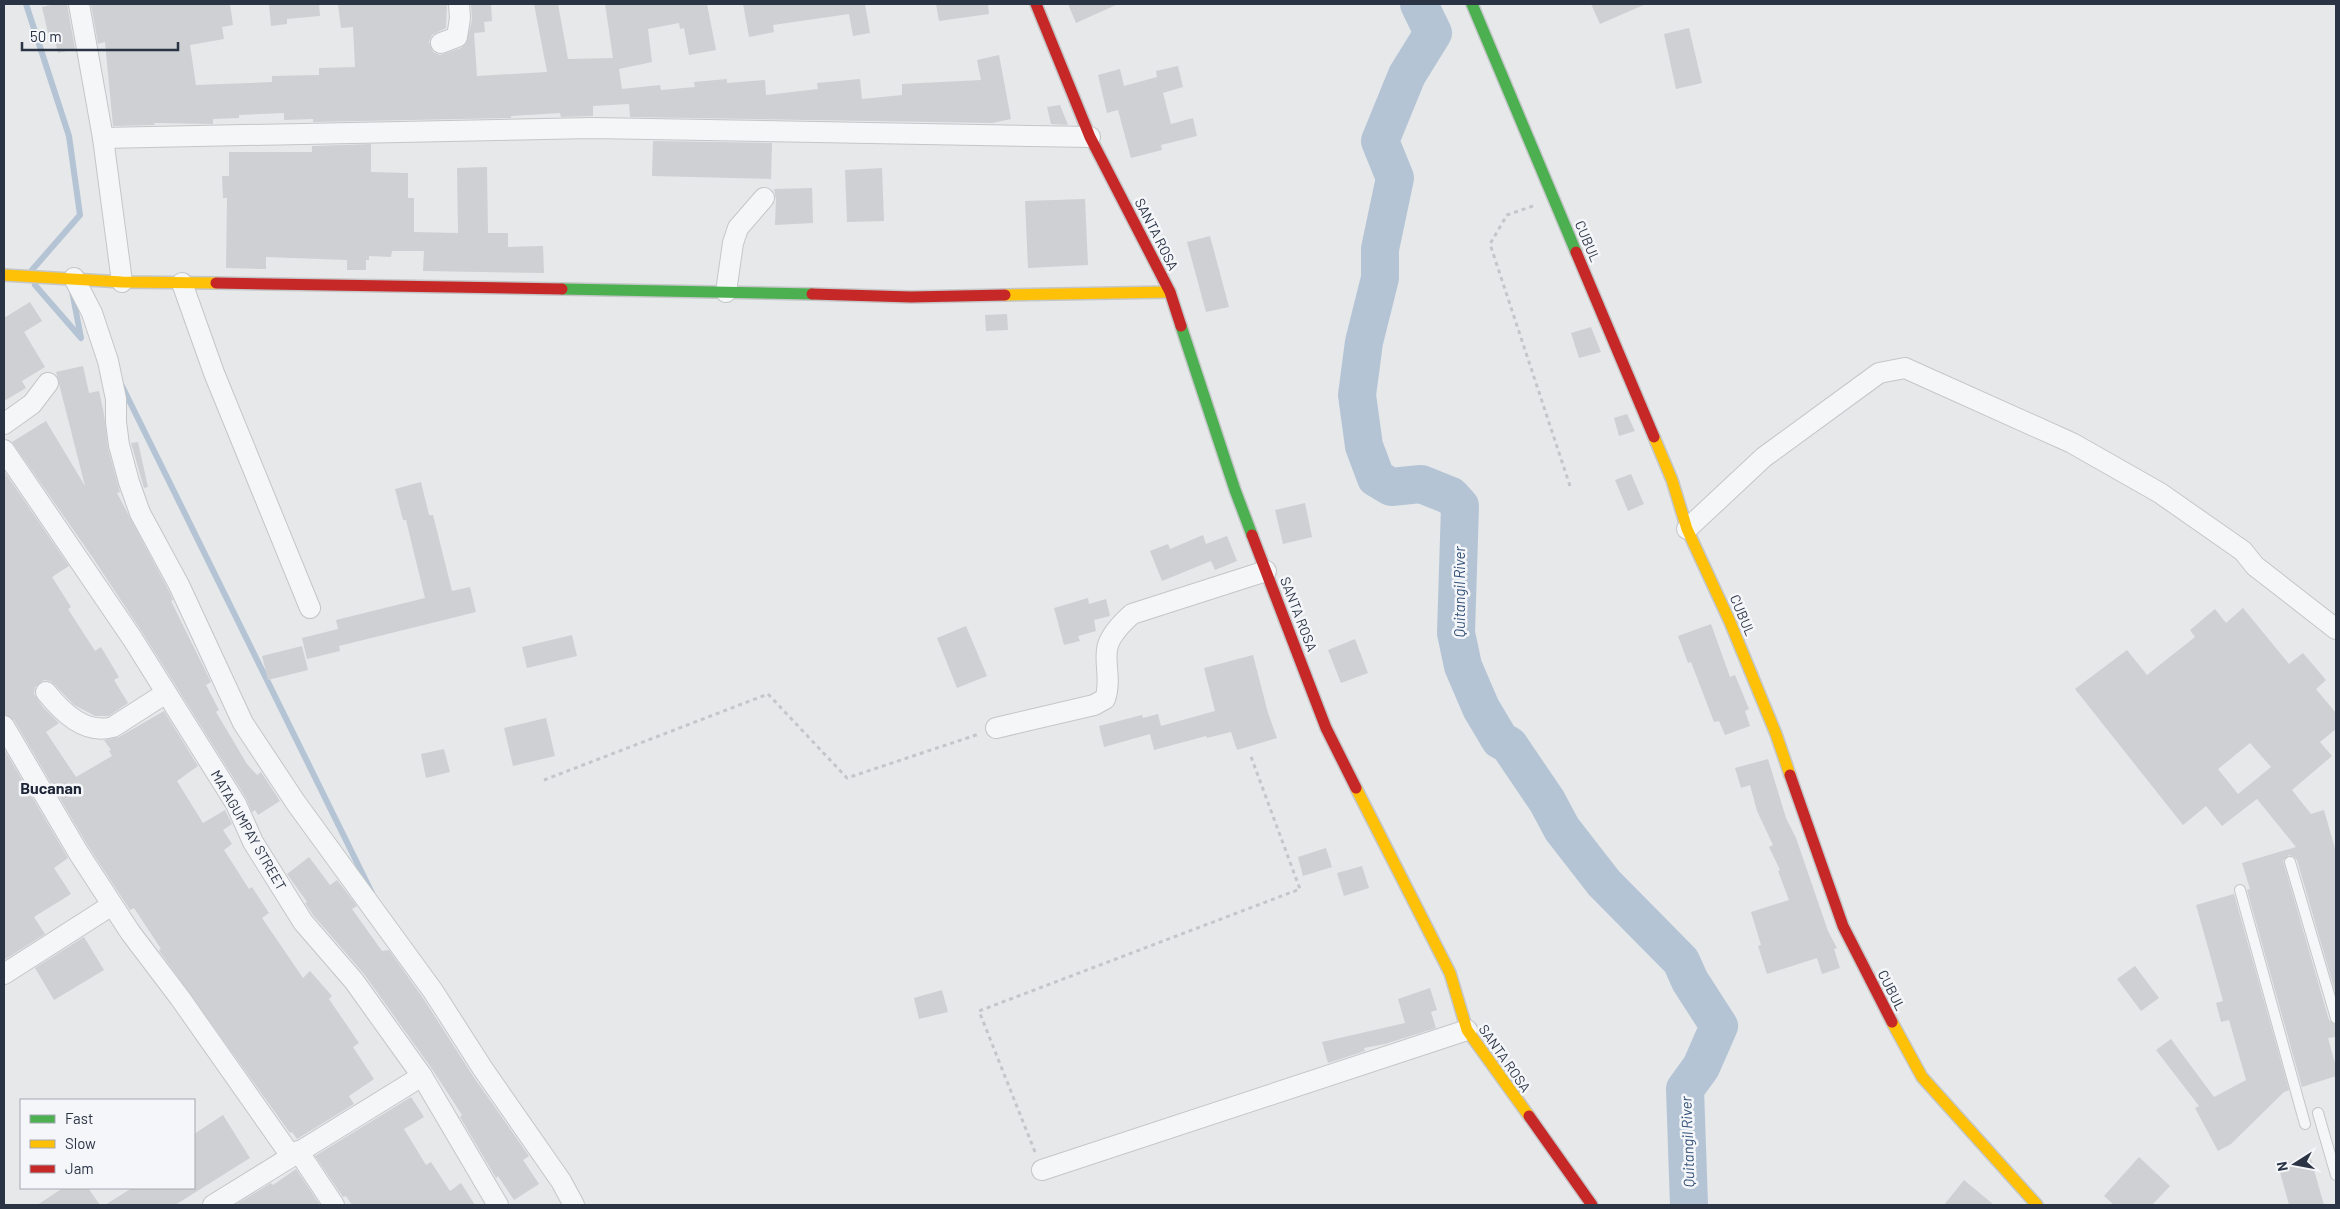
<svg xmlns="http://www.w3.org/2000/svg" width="2340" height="1209" viewBox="0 0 2340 1209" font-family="Barlow,sans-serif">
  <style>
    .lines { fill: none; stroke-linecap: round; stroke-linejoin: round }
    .stream { stroke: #b4c4d5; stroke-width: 6 }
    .river { stroke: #b4c4d5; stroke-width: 38 }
    .building { fill: #ced0d3; fill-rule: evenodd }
    .lane-casing { stroke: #c4c6c8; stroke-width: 12 }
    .street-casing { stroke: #c4c6c8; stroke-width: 22 }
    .fast-casing { stroke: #c4c6c8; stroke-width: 14 }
    .slow-casing { stroke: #c4c6c8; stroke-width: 14 }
    .jam-casing { stroke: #c4c6c8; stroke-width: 14 }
    .path { stroke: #c5c6ca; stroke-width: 3; stroke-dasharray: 4 4; stroke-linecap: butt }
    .lane { stroke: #f5f6f7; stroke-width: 10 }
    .street { stroke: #f5f6f7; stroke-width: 20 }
    .fast { stroke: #4caf50; stroke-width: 11 }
    .slow { stroke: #ffc107; stroke-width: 11 }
    .jam { stroke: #c62828; stroke-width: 11 }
    .labels { text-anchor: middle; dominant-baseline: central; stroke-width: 5; stroke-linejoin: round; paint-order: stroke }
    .street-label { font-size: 14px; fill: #2b3445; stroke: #f4f6f9 }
    .water-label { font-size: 15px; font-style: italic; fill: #34527a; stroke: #f4f6f9 }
    .quarter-label { font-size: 16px; font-weight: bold; fill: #1d2536; stroke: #f4f6f9 }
  </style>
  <rect width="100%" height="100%" fill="#e6e8ea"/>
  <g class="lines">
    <g class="stream">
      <path d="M26 4 69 136 80 215 32 270"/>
      <path d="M35 285 81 338 72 291"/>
      <path d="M122 386 372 893"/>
    </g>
    <path class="river" d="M1419 4 1433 33 1407 75 1380 141 1395 178 1380 249V278L1364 342 1357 395 1364 446 1376 478 1391 487 1421 484 1451 496 1460 506 1456 633 1463 666 1481 708 1500 740 1509 745 1547 801 1562 829 1604 883 1681 961 1690 981 1719 1026 1701 1067 1685 1089 1689 1205"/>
  </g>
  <g class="building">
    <path d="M55 4H67L75 49 58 53 53 32 48 33 42 7Z"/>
    <path d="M91 4H230L233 25 222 27 224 39 190 45 196 85 272 82V76L319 75V68L355 67 353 27 341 28 338 4H447L446 28 432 35 429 42 433 52 440 55 461 48 466 44 472 20 471 4H491L492 21 484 22 485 32 474 33 477 76 547 72 534 4H558L568 59 613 58 605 4H707L716 50 689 55 684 28 680 29 679 23 648 29 652 62 619 69 622 89 660 85 661 90 695 87 694 82 727 79V83L765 80 766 95 818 89 817 83 860 79 862 99 902 95V84L981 80 977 60 999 55 1011 119 992 123 630 117 629 104 593 106V116L561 117 560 113 511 116V118L313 122V119L284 120V113L239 115V118L213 119V124L154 123 155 125 113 126 105 42 98 44Z"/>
    <path d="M269 4H319L320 16 287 19V24L271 26Z"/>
    <path d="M743 4H865L870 33 853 36 849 14 773 25 774 32 749 37Z"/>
    <path d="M936 4H988L989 14 939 21Z"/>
    <path d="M1068 4H1118L1076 23Z"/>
    <path d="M1591 4H1646L1600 24Z"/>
    <path d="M1689 28 1702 83 1676 89 1664 34Z"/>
    <path d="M1178 66 1183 87 1163 93 1171 124 1193 118 1197 136 1161 145 1162 150 1131 158 1118 110 1107 113 1098 75 1120 69 1124 86 1157 77 1156 71Z"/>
    <path d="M1060 105 1068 125 1051 124 1047 107Z"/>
    <path d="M653 141 772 143 771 179 652 176Z"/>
    <path d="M371 144V172L408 173V198H414V232L458 233 457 168 487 167 488 233H508V247L543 246 544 273 423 271 424 251H392L391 257 369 256V260H366V270H347V260L266 257V269L226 268 227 198H223L222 176H229V152H312V146Z"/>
    <path d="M882 168 884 221 847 222 845 170Z"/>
    <path d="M812 188 813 223 775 225 776 200 774 189Z"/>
    <path d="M1085 199 1088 265 1028 268 1025 201Z"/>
    <path d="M1210 236 1229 307 1206 312 1187 242Z"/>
    <path d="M30 302 42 321 24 332 45 367 22 381 26 388 4 401V318Z"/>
    <path d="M1007 314 1008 330 986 331 985 315Z"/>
    <path d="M1591 327 1601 352 1579 358 1571 333Z"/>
    <path d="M83 366 89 393 99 391 104 414 108 448 120 492 117 493 171 595 173 600 171 601 211 682 206 685 219 710 216 712 247 764 257 775 261 772 280 801 258 815 255 810 252 812 246 798 142 632 93 558 12 442 46 421 85 486 56 372Z"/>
    <path d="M1627 414 1635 431 1619 436 1614 418Z"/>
    <path d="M138 442 148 487 144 488 131 443Z"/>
    <path d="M4 471 69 566 52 577 71 607 68 609 95 651 101 647 119 677 114 680 128 703 109 716H95L74 705 51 681 44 680 35 687 34 694 43 707 59 723 46 732 76 777 112 756 109 751 111 750 104 740 119 737 164 711 198 766 177 781 203 823 225 810 232 824 223 830 232 844 224 850 249 889 252 887 269 913 262 918 303 978 310 971 332 996 329 999 359 1043 353 1047 374 1079 349 1096 354 1104 297 1139 292 1132 290 1133 160 952 159 950 161 949 134 908 130 910 88 846 14 720 4 714Z"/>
    <path d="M1631 474 1644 504 1628 511 1615 480Z"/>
    <path d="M421 482 429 515H433L452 591 470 587 476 612 339 646 340 651 307 659 302 638 338 629 336 620 425 598 406 520H403L395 489Z"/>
    <path d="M1305 503 1312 537 1283 544 1275 510Z"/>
    <path d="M1203 535 1206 544 1227 536 1237 561 1215 570 1211 561 1162 581 1150 551 1168 544 1170 549Z"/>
    <path d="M1088 598 1089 604 1106 599 1110 616 1094 620 1096 631 1078 636 1080 641 1064 645 1054 608Z"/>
    <path d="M2243 608 2289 664 2303 653 2326 680 2316 689 2336 713V729L2320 742 2332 756 2292 790 2311 814 2324 810 2336 852V995L2297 860 2294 857 2289 855 2283 861 2329 1020 2336 1025V1037L2328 1038 2336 1067V1076L2302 1087 2247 890 2250 889 2242 863 2296 847 2257 799 2222 826 2206 806 2183 825 2075 689 2127 650 2147 675 2195 637 2190 630 2215 609 2226 623ZM2250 743 2271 767 2238 794 2218 769Z"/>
    <path d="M1711 624 1730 677 1735 675 1749 709 1745 711 1750 726 1725 735 1719 721 1714 722 1691 662 1688 663 1678 636Z"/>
    <path d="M966 626 987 676 957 688 937 638Z"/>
    <path d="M572 635 577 656 527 668 522 647Z"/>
    <path d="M1355 639 1368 673 1341 683 1328 650Z"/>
    <path d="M302 646 308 670 268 680 262 656Z"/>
    <path d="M1253 655 1268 713 1277 738 1237 750 1231 732 1207 738 1206 736 1154 750 1150 734 1104 747 1099 726 1142 715 1143 718 1158 714 1161 726 1215 711 1204 668Z"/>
    <path d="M546 718 555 756 513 766 504 728Z"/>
    <path d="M4 749 68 858 54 868 71 894 34 917 45 934 4 960Z"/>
    <path d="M444 749 450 772 426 778 421 754Z"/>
    <path d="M1768 759 1786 818 1796 838 1828 931 1837 948 1834 949 1840 968 1822 974 1817 958 1767 974 1758 946 1761 945 1751 912 1789 900 1778 871 1780 870 1769 847 1773 845 1757 811 1750 785 1741 788 1735 768Z"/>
    <path d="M1326 848 1332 867 1303 876 1298 857Z"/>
    <path d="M309 857 330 885 337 880 357 906 352 909 382 951 389 950 423 998 473 1076 529 1156 523 1160 539 1184 514 1200 498 1176 496 1178 460 1117 462 1115 432 1069 364 974 313 915 305 903 307 902 287 874Z"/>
    <path d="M1362 866 1369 888 1344 896 1337 873Z"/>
    <path d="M2234 894 2289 1090 2284 1092 2231 1144 2218 1151 2195 1108 2199 1106 2156 1050 2171 1039 2214 1097 2246 1080 2229 1020 2221 1022 2216 1003 2223 1001 2196 905Z"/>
    <path d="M84 937 104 970 54 1000 35 968Z"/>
    <path d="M2135 966 2159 998 2141 1011 2117 979Z"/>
    <path d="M1430 988 1437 1010 1431 1012 1436 1028 1385 1044 1364 1048 1365 1051 1328 1063 1322 1042 1405 1023 1398 999Z"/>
    <path d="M942 990 948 1012 919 1019 914 998Z"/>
    <path d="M411 1097 424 1117 404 1129 426 1165 431 1162 450 1191 461 1183 475 1205H352L346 1196 343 1197 315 1156Z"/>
    <path d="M223 1115 250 1158 175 1205H105L132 1188H194V1134Z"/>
    <path d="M2310 1156 2324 1205H2289L2278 1165Z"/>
    <path d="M2139 1157 2170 1186 2152 1205H2114L2104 1196Z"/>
    <path d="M296 1169 320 1205H235L271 1183 273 1185Z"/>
    <path d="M1964 1180 1994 1205H1944Z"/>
    <path d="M63 1188H88L100 1205H37Z"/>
  </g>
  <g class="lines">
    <defs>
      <g id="lane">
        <path d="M2290 862 2336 1018"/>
        <path d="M2240 890 2305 1124"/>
        <path d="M2318 1113 2336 1175"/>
      </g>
      <g id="street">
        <path d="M79 4 103 138 122 282"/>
        <path d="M441 43 457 37 460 18 459 4"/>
        <path d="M103 138 592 128 1090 137"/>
        <path d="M74 278 92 313 108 361 116 399V422L119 445 129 482 140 513 179 585 243 723 296 803 433 991 483 1069 561 1181 574 1205"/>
        <path d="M182 283 214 373 310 608"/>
        <path d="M726 292 733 243 738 228 764 198"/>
        <path d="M4 424 32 404 48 383"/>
        <path d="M4 450 132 638 236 804 253 842 303 922 354 981 422 1076 498 1205"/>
        <path d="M1687 529 1764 457 1879 373 1905 368 2072 443 2160 493 2243 551 2255 566 2336 629"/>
        <path d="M46 692C62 712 85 735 113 727L166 693"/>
        <path d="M4 726 78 852 130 932 180 998 291 1156"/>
        <path d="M996 728 1094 705 1105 699C1112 680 1103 660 1108 645 1112 633 1123 622 1132 614L1266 571"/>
        <path d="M4 974 112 905"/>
        <path d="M298 1151 334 1205"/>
        <path d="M1042 1170 1467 1030"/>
        <path d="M213 1205 422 1076"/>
      </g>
      <g id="fast">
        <path d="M1472 4 1576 252"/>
        <path d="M562 289 812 294"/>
        <path d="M1181 326 1235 490 1252 535"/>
      </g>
      <g id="slow">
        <path d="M4 275 122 282 216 283"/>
        <path d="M1005 295 1170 292"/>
        <path d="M1654 437 1672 480 1687 529 1730 622 1776 734 1790 775"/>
        <path d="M1356 788 1450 973 1467 1030 1529 1116"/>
        <path d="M1892 1022 1922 1077 2037 1205"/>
      </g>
      <g id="jam">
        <path d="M1036 4 1090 137 1170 292 1181 326"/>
        <path d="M1576 252 1654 437"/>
        <path d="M216 283 562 289"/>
        <path d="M812 294 911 297 1005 295"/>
        <path d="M1252 535 1326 728 1356 788"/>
        <path d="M1790 775 1843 926 1892 1022"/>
        <path d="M1529 1116 1592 1205"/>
      </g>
    </defs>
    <use href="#lane" class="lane-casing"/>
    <use href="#street" class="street-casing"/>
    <use href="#fast" class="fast-casing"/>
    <use href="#slow" class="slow-casing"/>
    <use href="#jam" class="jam-casing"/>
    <g class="path">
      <path d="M1533 206 1507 215 1490 244 1570 486"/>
      <path d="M544 780 768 694 847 778 979 734"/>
      <path d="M1035 1152 979 1011 1300 889 1250 754"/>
    </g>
    <use href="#lane" class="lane"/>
    <use href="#street" class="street"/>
    <use href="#fast" class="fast"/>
    <use href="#slow" class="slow"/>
    <use href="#jam" class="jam"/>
  </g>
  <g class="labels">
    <g class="street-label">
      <text transform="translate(1157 234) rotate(63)">SANTA ROSA</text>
      <text transform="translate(1588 241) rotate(67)">CUBUL</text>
      <text transform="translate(1299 614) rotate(69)">SANTA ROSA</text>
      <text transform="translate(1743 615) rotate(67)">CUBUL</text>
      <text transform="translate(249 830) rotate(60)">MATAGUMPAY STREET</text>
      <text transform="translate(1892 990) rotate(63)">CUBUL</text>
      <text transform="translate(1505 1058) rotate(55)">SANTA ROSA</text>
    </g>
    <g class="water-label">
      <text transform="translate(1459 592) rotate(-90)">Quitangil River</text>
      <text transform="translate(1687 1142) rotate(-92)">Quitangil River</text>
    </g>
    <g class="quarter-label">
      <text x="51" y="787">Bucanan</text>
    </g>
  </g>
  <rect width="2340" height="1209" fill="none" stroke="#2b3445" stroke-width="10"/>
  <rect x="20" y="1099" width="175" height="90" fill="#f4f6f9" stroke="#a4a8b1"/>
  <rect x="30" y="1115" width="25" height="8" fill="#4caf50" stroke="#a4a8b1"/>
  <text x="65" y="1124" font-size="15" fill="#2b3445">Fast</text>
  <rect x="30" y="1140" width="25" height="8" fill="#ffc107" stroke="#a4a8b1"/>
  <text x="65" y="1149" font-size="15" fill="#2b3445">Slow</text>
  <rect x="30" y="1165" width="25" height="8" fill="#c62828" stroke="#a4a8b1"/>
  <text x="65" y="1174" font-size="15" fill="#2b3445">Jam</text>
  <g transform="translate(2295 1164) rotate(259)" stroke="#f4f6f9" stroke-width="4" paint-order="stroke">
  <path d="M0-4L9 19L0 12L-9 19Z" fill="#2b3445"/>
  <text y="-8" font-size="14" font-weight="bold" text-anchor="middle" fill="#2b3445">N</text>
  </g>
  <path d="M22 42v8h156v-8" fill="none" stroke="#2b3445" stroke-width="2.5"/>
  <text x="30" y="42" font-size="15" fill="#2b3445" stroke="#f4f6f9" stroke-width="4" paint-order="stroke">50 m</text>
</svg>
